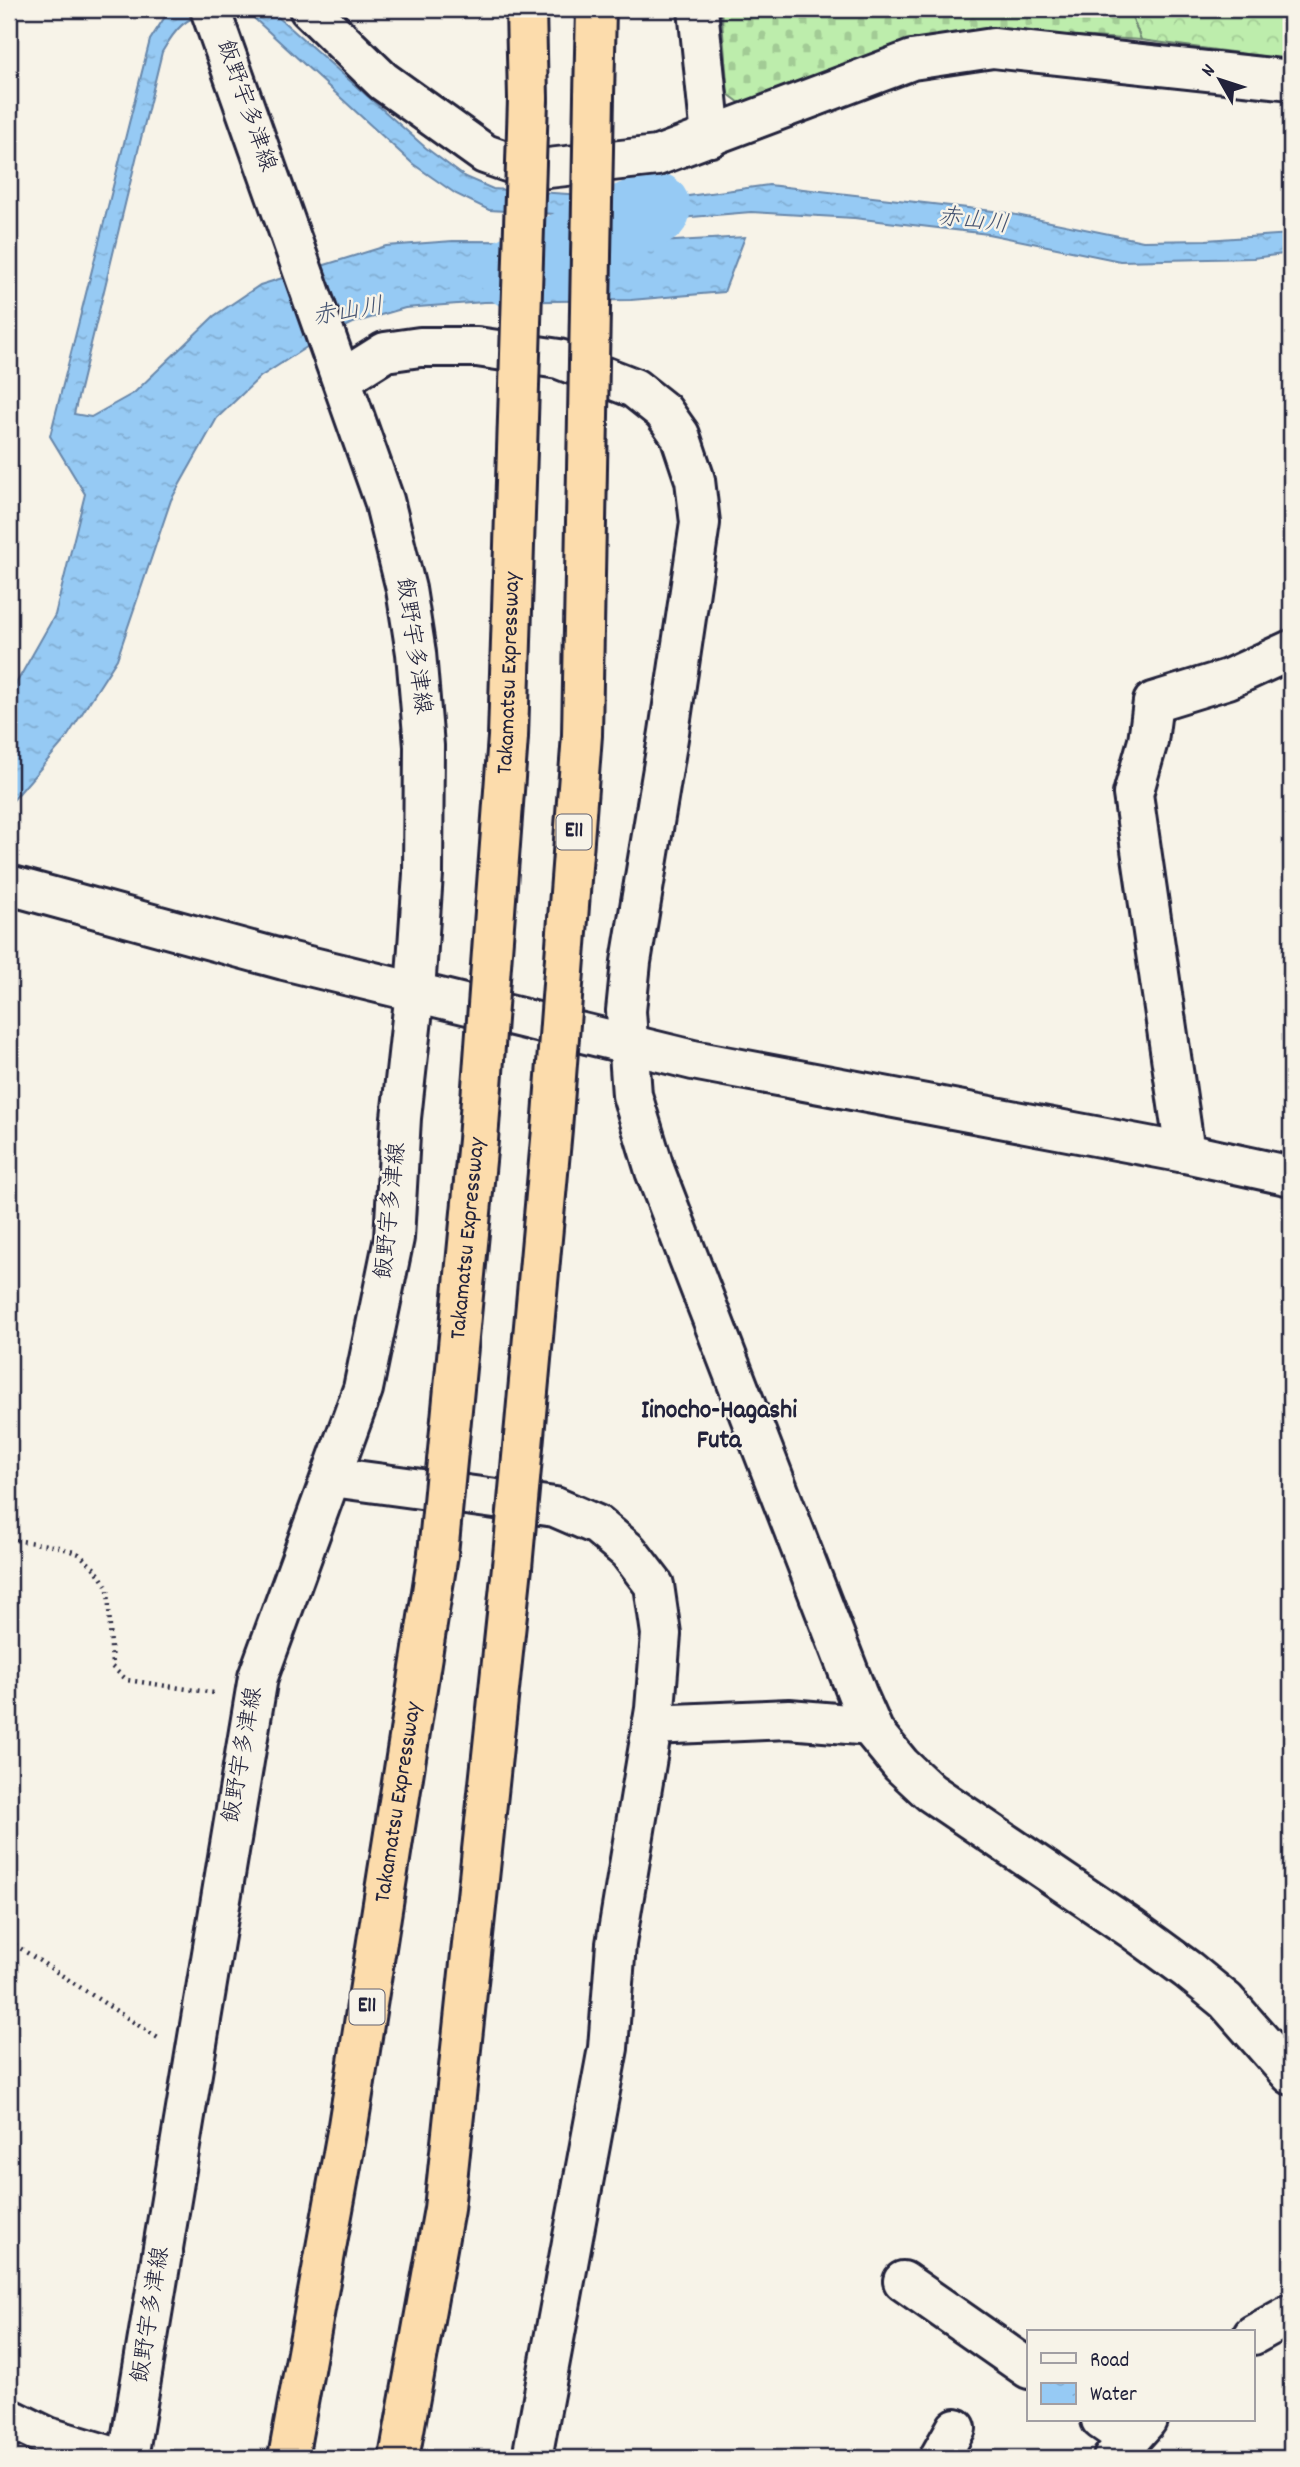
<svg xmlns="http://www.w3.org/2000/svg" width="1300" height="2467" viewBox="0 0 1300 2467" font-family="Dekko,'Klee One',sans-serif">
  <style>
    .forest { fill: url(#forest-crowns); stroke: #708874; stroke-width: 2 }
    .cemetery { fill: url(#cemetery-stones); stroke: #708874; stroke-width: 2 }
    .water { fill: url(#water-ripples); stroke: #6887aa; stroke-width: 2 }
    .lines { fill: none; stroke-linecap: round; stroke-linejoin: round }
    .river { stroke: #96caf4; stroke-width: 75 }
    .street-casing { stroke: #22223b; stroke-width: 44 }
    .secondary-casing { stroke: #22223b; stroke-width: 44 }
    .highway-casing { stroke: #22223b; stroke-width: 44 }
    .path { stroke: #22223b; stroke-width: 4.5; stroke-dasharray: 2 5; stroke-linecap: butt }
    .street { stroke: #f7f3e8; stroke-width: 38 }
    .secondary { stroke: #f7f3e8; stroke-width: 38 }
    .highway { stroke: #fcdcac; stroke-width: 38 }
    .highway-bridge-casing { stroke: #22223b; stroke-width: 44; stroke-linecap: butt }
    .highway-bridge { stroke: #fcdcac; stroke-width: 38 }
    .labels { text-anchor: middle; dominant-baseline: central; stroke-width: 5; stroke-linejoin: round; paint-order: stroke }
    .shield { fill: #f7f3e8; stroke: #62616f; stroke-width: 2 }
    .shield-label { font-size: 21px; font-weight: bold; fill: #22223b }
    .street-label { font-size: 23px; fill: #22223b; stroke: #f7f3e8 }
    .water-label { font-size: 24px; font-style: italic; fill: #455472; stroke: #f7f3e8 }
    .quarter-label { font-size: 26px; font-weight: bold; fill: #22223b; stroke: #f7f3e8 }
  </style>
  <defs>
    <pattern id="forest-crowns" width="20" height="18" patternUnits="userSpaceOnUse" patternTransform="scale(1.75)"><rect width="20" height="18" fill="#bdedac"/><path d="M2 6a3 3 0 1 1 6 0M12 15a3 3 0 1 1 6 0" fill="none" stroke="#a2cb95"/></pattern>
    <pattern id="cemetery-stones" width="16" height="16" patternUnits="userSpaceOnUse" patternTransform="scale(1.75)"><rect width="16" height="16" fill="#bdedac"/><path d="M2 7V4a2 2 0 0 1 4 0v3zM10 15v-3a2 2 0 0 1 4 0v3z" fill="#a2cb95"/></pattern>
    <pattern id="water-ripples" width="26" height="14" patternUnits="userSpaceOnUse" patternTransform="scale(1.75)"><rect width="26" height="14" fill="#96caf4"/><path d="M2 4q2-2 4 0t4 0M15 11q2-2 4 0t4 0" fill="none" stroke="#81add2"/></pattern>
  </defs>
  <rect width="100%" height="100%" fill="#f7f3e8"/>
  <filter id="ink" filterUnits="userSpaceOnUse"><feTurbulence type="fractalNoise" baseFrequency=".0143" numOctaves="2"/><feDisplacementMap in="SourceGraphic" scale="14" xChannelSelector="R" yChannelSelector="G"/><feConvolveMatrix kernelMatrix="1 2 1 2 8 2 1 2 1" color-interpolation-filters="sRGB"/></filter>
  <g filter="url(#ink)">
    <path class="forest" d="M1129 9H1291V60L1141 40Z"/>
    <path class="cemetery" d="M721 9H1129L1141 40 1011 32 752 112 728 94Z"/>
    <g class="water">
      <path d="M170 9H212C184 20 177 26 162 52L74 414 91 417 134 393 214 316 260 285 386 246 453 241 657 242 745 237 724 292 631 300 484 302 405 308 353 323 313 343 260 377 217 418 171 500 117 659 65 740 9 805V696L55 615 85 494 50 436 150 40Z"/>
      <path d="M244 9H269L426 148 465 177 493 189 659 200 769 185 1002 212 1143 241 1206 240 1291 234V253L1253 258 1120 261 988 234 854 218 751 212 656 220 489 210 456 194 413 164Z"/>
    </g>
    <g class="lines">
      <path class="river" d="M516 272 653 209"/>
      <defs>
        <g id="street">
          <path d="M309 9 383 81 485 154 530 170 657 156 912 60 993 48 1291 80"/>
          <path d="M698 9 711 137"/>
          <path d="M342 379 385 352 420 347H477L559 359 634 388 663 411 680 435 695 480 700 523 669 732 631 962 626 1011 632 1095 655 1171 858 1696 874 1732 901 1765 930 1792 1132 1929 1188 1970 1226 2001 1291 2075"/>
          <path d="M1185 1153 1133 794 1148 741 1153 702 1228 679 1291 650"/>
          <path d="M332 1477 555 1507 597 1525 628 1551 654 1585 661 1634 655 1709 616 1944 608 2048 532 2458"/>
          <path d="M652 1725 789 1719 871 1726"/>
          <path d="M903 2281 1029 2369"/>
          <path d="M1253 2335 1291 2314"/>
          <path d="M9 2418 48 2437 118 2458"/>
          <path d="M1101 2420 1130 2440"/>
          <path d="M939 2458 956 2428"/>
          <path d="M1113 2458 1147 2420"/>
        </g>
        <g id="secondary">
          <path d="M9 885 284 960 693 1060 1185 1153 1291 1176"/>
          <path d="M128 2458 258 1677 363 1389 394 1238 401 1118 415 991 423 874 424 746 416 653 406 589 384 500 210 9"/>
        </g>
        <g id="highway">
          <path d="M526 9 528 99"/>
          <path d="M594 96 596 9"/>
          <path id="s1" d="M288 2458 347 2132 438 1554"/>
          <path d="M399 2458 444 2209 512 1567"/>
        </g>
      </defs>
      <use href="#street" class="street-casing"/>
      <use href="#secondary" class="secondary-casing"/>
      <use href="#highway" class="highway-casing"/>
      <g class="path">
        <path d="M9 1539 59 1547 79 1554 96 1570 108 1588 112 1667 127 1680 214 1693"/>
        <path d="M9 1941 158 2038"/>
      </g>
      <use href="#street" class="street"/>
      <use href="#secondary" class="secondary"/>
      <use href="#highway" class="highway"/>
      <defs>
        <g id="highway-bridge">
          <path id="s2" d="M438 1554 478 1140 508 737 528 99"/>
          <path d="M512 1567 552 1129 582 735 594 96"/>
        </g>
      </defs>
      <use href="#highway-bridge" class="highway-bridge-casing"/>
      <use href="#highway-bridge" class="highway-bridge"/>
    </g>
  </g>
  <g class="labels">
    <g class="shield">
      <rect x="556.5" y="814.5" width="35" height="35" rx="5"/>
      <rect x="349.5" y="1989.5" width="35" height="35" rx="5"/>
    </g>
    <g class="shield-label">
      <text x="574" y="832">E11</text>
      <text x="367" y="2007">E11</text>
    </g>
    <g class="street-label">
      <text transform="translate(245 106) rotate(71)">飯野宇多津線</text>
      <text transform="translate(412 646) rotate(82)">飯野宇多津線</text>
      <text stroke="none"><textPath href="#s2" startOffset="884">Takamatsu Expressway</textPath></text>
      <text transform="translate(392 1211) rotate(-84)">飯野宇多津線</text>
      <text stroke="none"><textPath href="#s2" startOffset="317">Takamatsu Expressway</textPath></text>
      <text transform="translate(244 1755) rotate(-80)">飯野宇多津線</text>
      <text stroke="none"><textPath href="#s1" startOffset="665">Takamatsu Expressway</textPath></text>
      <text transform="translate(152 2315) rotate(-81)">飯野宇多津線</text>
    </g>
    <g class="water-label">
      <text transform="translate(973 222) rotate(7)">赤山川</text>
      <text transform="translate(348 313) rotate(-9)">赤山川</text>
    </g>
    <g class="quarter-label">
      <text x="719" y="1411">Iinocho-Hagashi<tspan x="719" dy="30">Futa</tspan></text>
    </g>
  </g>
  <rect width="1300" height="2467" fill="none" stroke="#f7f3e8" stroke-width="35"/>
  <rect x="18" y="18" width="1265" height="2432" fill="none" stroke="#22223b" stroke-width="2.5" filter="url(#ink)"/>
  <rect x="1027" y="2330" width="228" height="91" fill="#f7f3e8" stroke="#a29fa3" stroke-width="2"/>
  <rect x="1041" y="2353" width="35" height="10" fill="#f7f3e8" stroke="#a29fa3" stroke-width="2"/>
  <text x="1090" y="2366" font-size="21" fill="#22223b">Road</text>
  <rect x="1041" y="2383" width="35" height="21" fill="url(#water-ripples)" stroke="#a29fa3" stroke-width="2"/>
  <text x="1090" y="2400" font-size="21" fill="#22223b">Water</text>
  <g transform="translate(1220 80) rotate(309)" stroke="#f7f3e8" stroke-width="5" paint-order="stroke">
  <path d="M0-5L12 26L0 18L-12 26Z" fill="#22223b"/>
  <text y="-10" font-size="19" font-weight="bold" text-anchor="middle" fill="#22223b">N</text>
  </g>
</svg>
